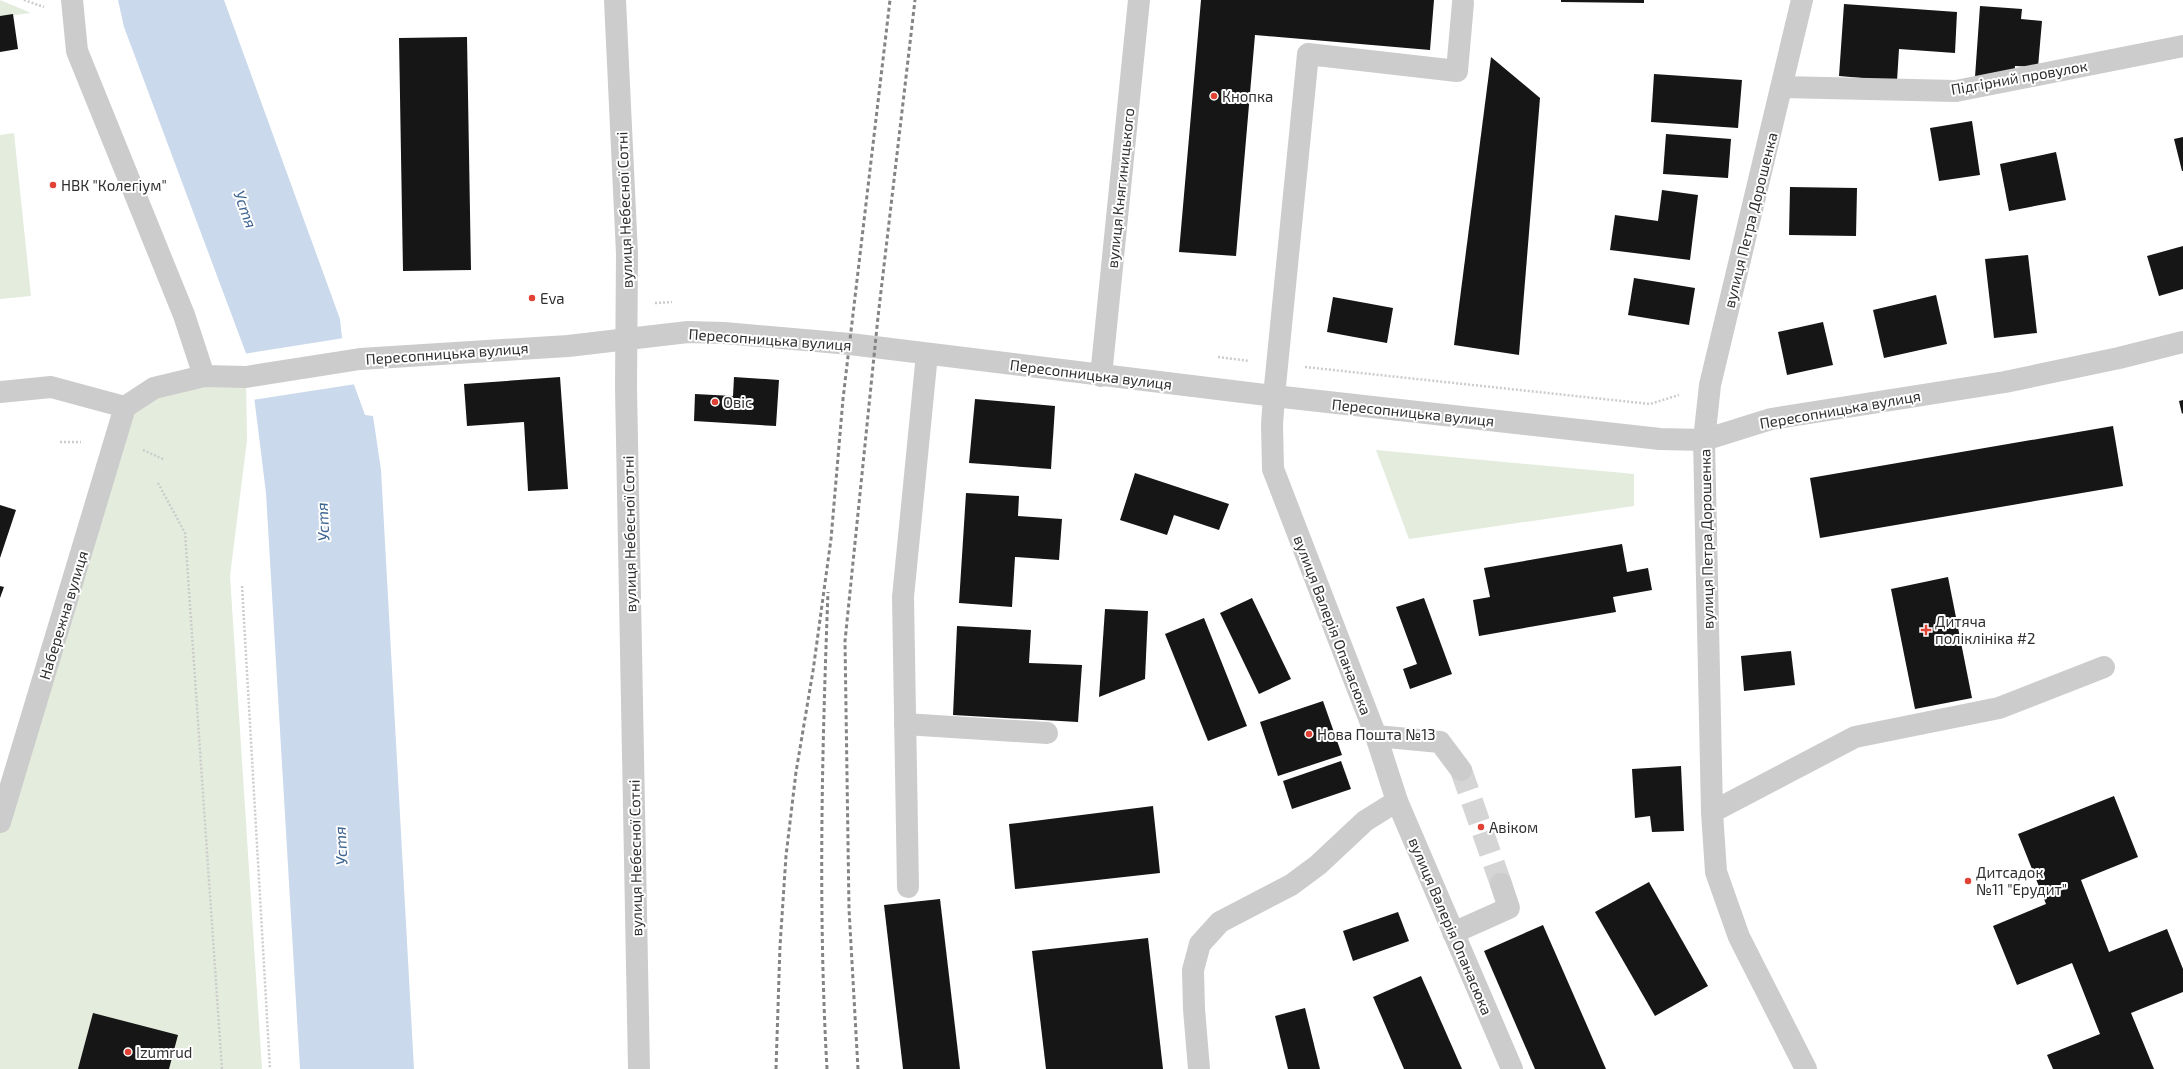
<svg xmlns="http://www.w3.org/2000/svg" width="2183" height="1069" viewBox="0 0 2183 1069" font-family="'Exo 2',sans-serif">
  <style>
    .green { fill: #e3ecdd }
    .water { fill: #cad9eb }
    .pier { fill: #fff }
    .building { fill: #161616 }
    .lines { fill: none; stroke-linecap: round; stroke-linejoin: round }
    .minor-tunnel { stroke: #d5d5d5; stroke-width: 22; stroke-dasharray: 22 11; stroke-linecap: butt }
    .path { stroke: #ccc; stroke-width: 2.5; stroke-dasharray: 2 2; stroke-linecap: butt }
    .minor { stroke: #ccc; stroke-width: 22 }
    .rail { stroke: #848484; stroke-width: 3; stroke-dasharray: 4 3; stroke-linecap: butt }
    .poi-dot { fill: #e14235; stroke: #fff; stroke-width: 1.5 }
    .labels { text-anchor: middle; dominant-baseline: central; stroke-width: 4; stroke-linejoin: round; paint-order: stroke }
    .street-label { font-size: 15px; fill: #2f2f2f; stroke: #fff }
    .poi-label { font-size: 15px; fill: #2f2f2f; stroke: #fff; text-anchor: start }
    .water-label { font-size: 16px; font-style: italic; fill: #3e6490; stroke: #fff }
  </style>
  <rect width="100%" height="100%" fill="#fff"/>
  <g class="green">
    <path d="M0 0 31 13 0 17Z"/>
    <path d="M14 133 31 296 0 299V135Z"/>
    <path d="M246 377 247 440 230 576 262 1069H0V822L125 407 154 388Z"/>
    <path d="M1376 450 1634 474V506L1409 539Z"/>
  </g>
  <path class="water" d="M118 0H224L340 319 344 357 365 415 373 416 381 470 414 1069H300L266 493 250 364 124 27Z"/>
  <path class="pier" d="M344 338 346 356 356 384 252 400 248 365 243 354Z"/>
  <g class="building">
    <path d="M1201 0H1434L1430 50 1255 35 1236 256 1179 252Z"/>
    <path d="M1561 0H1644V3L1561 2Z"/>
    <path d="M1844 4 1957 12 1955 53 1899 49 1897 81 1839 76Z"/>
    <path d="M1980 6 2022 9 2021 19 2042 21 2038 67 2015 66 2014 80 1975 77Z"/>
    <path d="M13 14 18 49 0 52V16Z"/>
    <path d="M467 37 471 270 403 271 399 38Z"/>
    <path d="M1491 57 1540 98 1519 355 1454 345Z"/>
    <path d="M1654 74 1742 80 1738 128 1651 122Z"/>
    <path d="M1972 121 1980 175 1939 181 1930 128Z"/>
    <path d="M1666 134 1731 139 1728 178 1663 174Z"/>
    <path d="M2183 137V171H2182L2174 139Z"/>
    <path d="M2056 152 2066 200 2009 211 2000 164Z"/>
    <path d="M1790 187 1857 188 1856 236 1789 235Z"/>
    <path d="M1662 190 1698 195 1690 260 1610 250 1615 215 1658 221Z"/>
    <path d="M2183 246V289L2159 296 2147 256Z"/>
    <path d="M2028 255 2037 333 1994 338 1985 259Z"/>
    <path d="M1634 278 1695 288 1689 325 1628 315Z"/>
    <path d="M1936 295 1947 344 1884 358 1873 310Z"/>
    <path d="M1333 297 1393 308 1387 343 1327 332Z"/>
    <path d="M1823 322 1833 365 1787 375 1778 332Z"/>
    <path d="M560 377 568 489 528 491 524 422 467 426 464 384Z"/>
    <path d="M734 377 779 380 776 426 694 421 695 394 733 396Z"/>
    <path d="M975 399 1055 406 1051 469 969 463Z"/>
    <path d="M2183 400V413L2182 414 2179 401Z"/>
    <path d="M2113 426 2123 486 1820 538 1810 478Z"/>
    <path d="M1135 473 1229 504 1219 530 1174 515 1167 535 1120 520Z"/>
    <path d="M966 493 1019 496 1018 516 1062 519 1059 560 1015 557 1012 607 959 603Z"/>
    <path d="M0 505 16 510 0 558Z"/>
    <path d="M1622 544 1627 572 1648 568 1652 590 1613 597 1616 612 1479 636 1473 600 1490 597 1484 568Z"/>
    <path d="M1948 577 1972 698 1915 709 1891 589Z"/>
    <path d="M0 586 4 587 0 598Z"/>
    <path d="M1252 598 1291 679 1259 694 1220 613Z"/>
    <path d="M1424 598 1452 674 1410 689 1403 669 1417 664 1396 607Z"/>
    <path d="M1105 609 1148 611 1145 679 1099 697Z"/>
    <path d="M1204 618 1247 726 1208 741 1165 634Z"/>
    <path d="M957 626 1031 630 1029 663 1082 665 1078 722 953 715Z"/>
    <path d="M1791 651 1795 685 1744 691 1741 656Z"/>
    <path d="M1323 701 1342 755 1278 776 1260 722Z"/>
    <path d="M1341 761 1351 789 1292 809 1283 781Z"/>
    <path d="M1681 766 1684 831 1652 832 1650 816 1635 818 1632 769Z"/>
    <path d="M2114 796 2138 857 2081 880 2109 952 2167 929 2183 969V992L2131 1013 2154 1069H2053L2047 1055 2100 1034 2072 963 2017 985 1993 926 2046 904 2018 834Z"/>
    <path d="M1153 806 1160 873 1015 889 1009 824Z"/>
    <path d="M1649 882 1708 986 1655 1016 1595 912Z"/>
    <path d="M940 899 960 1069H903L884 905Z"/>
    <path d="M1398 912 1409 941 1353 961 1343 931Z"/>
    <path d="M1543 925 1606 1069H1535L1484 951Z"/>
    <path d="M1148 938 1163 1069H1046L1032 951Z"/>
    <path d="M1421 976 1462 1069H1404L1373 997Z"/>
    <path d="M1305 1008 1320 1069H1288L1275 1016Z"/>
    <path d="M93 1013 178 1035 169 1069H78Z"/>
  </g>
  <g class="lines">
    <path class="minor-tunnel" d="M1461 770 1501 884"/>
    <g class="path">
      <path d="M24 0 44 7"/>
      <path d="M655 303 672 302"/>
      <path d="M1218 357 1249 361"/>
      <path d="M1305 367 1650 404 1679 395"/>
      <path d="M60 442H81"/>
      <path d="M143 450 163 459"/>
      <path d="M158 483 185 533 222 1069"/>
      <path d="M242 586 270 1069"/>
    </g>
    <g class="minor">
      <path d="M72 0 77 51 184 315 204 376"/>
      <path d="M615 0 627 254 626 388 639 1069"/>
      <path d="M1802 0 1710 385 1704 440 1712 812 1716 872 1739 937 1806 1069"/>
      <path d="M1463 3 1457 71 1308 54 1274 396 1272 425 1273 469 1376 736 1397 801 1512 1069"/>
      <path d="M1782 87 1956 91 2183 46"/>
      <path d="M1101 376 1139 0"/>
      <path d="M0 392 51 387 125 407 154 388 204 376 246 377 360 359 568 346 688 332 724 333 850 344 1274 396 1660 439 1704 440 1771 419 2005 382 2119 358 2183 342"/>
      <path d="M905 724 1047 733"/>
      <path d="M1376 736 1440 742 1461 770"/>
      <path d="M1712 812 1855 737 1999 708 2104 667"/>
      <path d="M0 822 125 407"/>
      <path d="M908 887 903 597 927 354"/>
      <path d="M1453 933 1509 908 1501 884"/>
      <path d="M1199 1069 1194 1009 1193 970 1200 944 1220 922 1291 885 1318 865 1365 821 1397 801"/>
    </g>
    <g class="rail">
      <path d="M776 1069 780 946 786 856 796 772 813 671 831 539 843 399 890 0"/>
      <path d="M827 1069C818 910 822 751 828 592"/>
      <path d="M858 1069 849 909 845 641 878 317 915 0"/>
    </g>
  </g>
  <g class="poi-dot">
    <circle cx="1214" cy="96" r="4"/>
    <circle cx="53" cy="185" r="4"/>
    <circle cx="532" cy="298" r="4"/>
    <circle cx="715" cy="402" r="4"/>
    <path d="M1924 624h4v4h4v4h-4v4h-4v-4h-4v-4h4z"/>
    <circle cx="1309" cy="734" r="4"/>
    <circle cx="1481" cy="827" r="4"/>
    <circle cx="1968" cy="881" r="4"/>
    <circle cx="128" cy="1052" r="4"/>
  </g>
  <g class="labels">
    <g class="street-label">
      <text transform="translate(2019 77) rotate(-10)">Підгірний провулок</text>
      <text transform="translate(1120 188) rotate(-84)">вулиця Княгиницького</text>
      <text transform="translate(624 210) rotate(-92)">вулиця Небесної Сотні</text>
      <text transform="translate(1750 220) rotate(-76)">вулиця Петра Дорошенка</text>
      <text transform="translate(770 339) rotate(4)">Пересопницька вулиця</text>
      <text transform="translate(447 353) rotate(-4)">Пересопницька вулиця</text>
      <text transform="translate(1091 374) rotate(7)">Пересопницька вулиця</text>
      <text transform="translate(1840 409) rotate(-10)">Пересопницька вулиця</text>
      <text transform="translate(1413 412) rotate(6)">Пересопницька вулиця</text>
      <text transform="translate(629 534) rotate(-91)">вулиця Небесної Сотні</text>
      <text transform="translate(1706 539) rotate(-91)">вулиця Петра Дорошенка</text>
      <text transform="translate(63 615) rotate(-73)">Набережна вулиця</text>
      <text transform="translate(1333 625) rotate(69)">вулиця Валерія Опанасюка</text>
      <text transform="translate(635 858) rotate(-91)">вулиця Небесної Сотні</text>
      <text transform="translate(1451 926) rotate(67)">вулиця Валерія Опанасюка</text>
    </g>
    <g class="poi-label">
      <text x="1222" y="96">Кнопка</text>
      <text x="61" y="185">НВК "Колегіум"</text>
      <text x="540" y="298">Eva</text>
      <text x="723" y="402">Овіс</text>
      <text x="1935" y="621">Дитяча<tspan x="1935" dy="17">поліклініка #2</tspan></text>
      <text x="1317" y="734">Нова Пошта №13</text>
      <text x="1489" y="827">Авіком</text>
      <text x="1976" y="872">Дитсадок<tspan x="1976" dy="17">№11 "Ерудит"</tspan></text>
      <text x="136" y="1052">Izumrud</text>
    </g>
    <g class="water-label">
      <text transform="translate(246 209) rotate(70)">Устя</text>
      <text transform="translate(322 522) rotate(-93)">Устя</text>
      <text transform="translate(340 846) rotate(-93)">Устя</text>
    </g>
  </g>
</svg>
